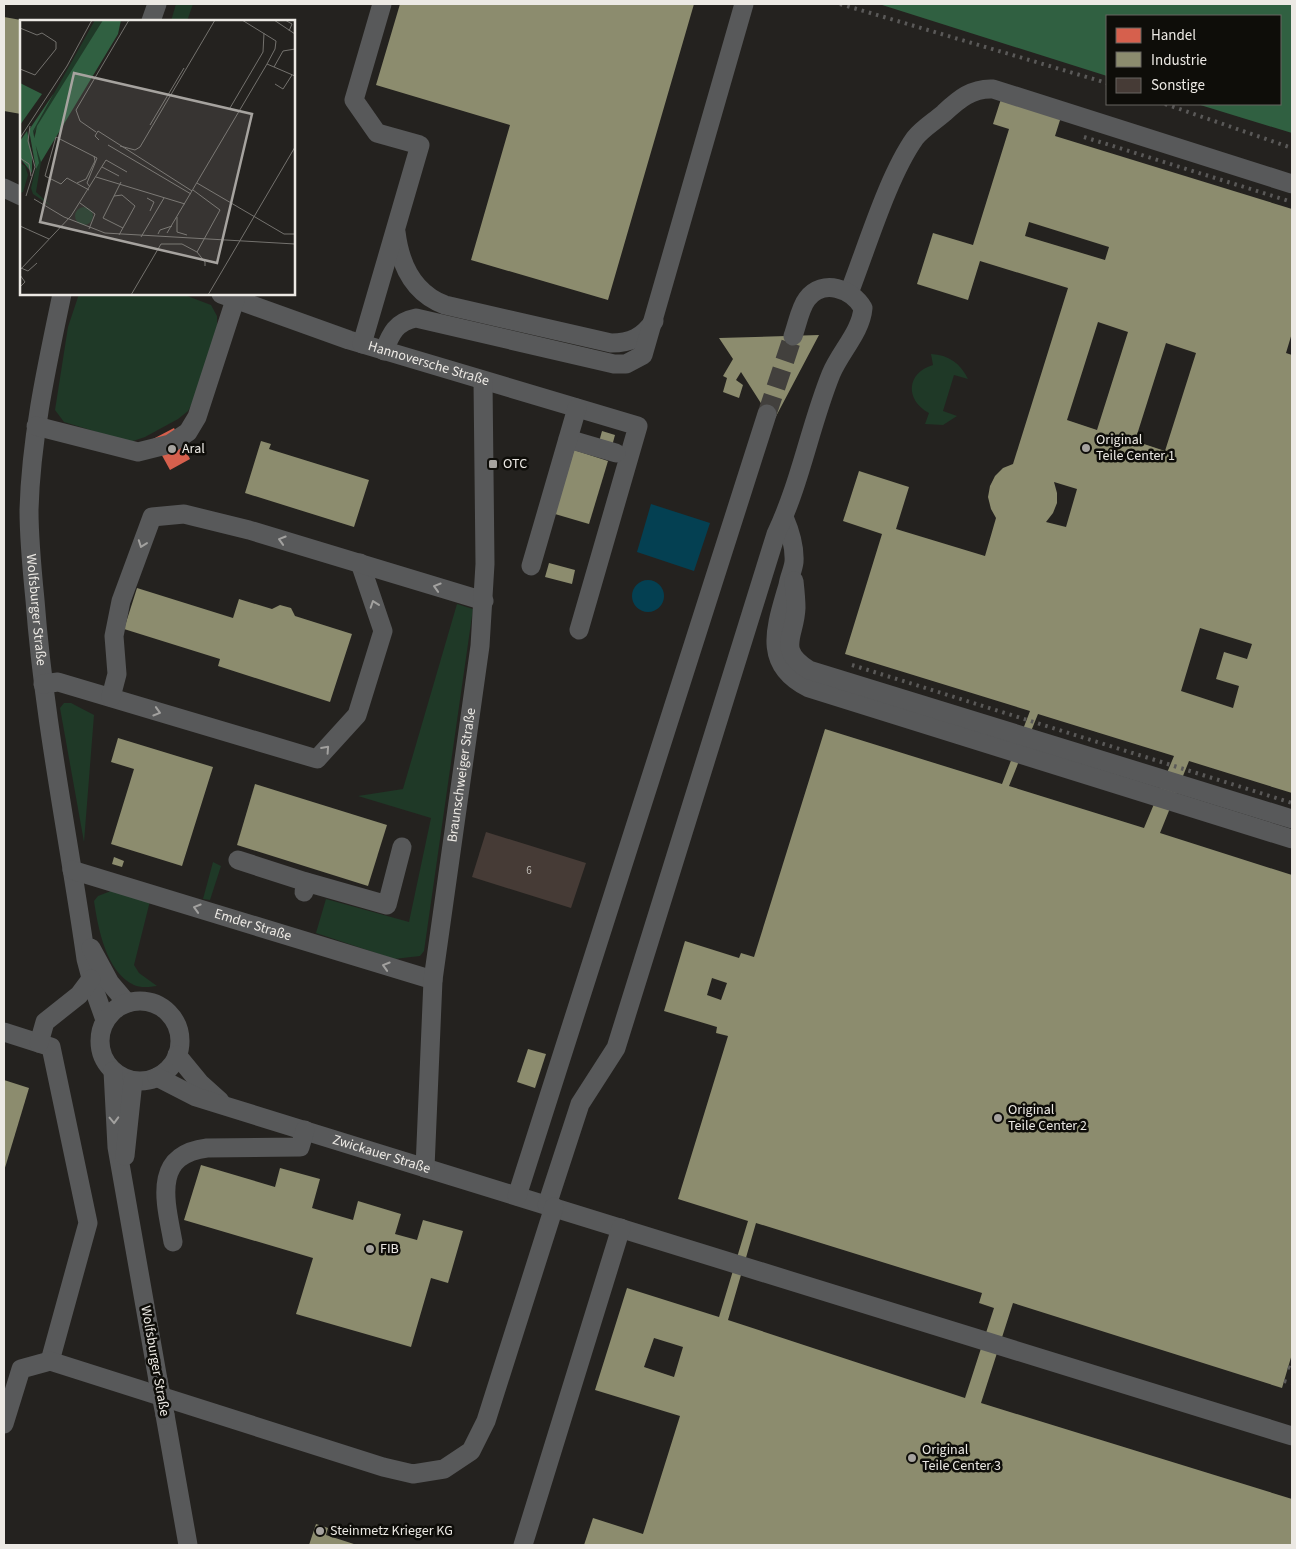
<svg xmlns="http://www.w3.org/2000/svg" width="1296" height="1549" viewBox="0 0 1296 1549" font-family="'Source Sans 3',sans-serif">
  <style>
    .green { fill: #1f3927 }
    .forest { fill: #306041 }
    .water { fill: #044052 }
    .shops { fill: #d6604d }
    .industry { fill: #8c8c6e; fill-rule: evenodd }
    .building { fill: #463b36 }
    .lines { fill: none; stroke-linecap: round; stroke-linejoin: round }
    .minor-tunnel { stroke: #42403d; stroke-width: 19; stroke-dasharray: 19 9; stroke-linecap: butt }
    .minor { stroke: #58595a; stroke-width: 19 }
    .rail { stroke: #5a5958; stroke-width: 4; stroke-dasharray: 2.5 5; stroke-linecap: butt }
    .minor-bridge { stroke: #58595a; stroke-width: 19 }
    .oneway { stroke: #a2a19f }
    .poi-dot { fill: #a6a39f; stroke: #0e0d09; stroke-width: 2 }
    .labels { text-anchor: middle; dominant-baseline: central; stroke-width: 5; stroke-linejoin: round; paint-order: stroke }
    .number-label { font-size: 11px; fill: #c2beb8 }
    .street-label { font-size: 14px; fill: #ece9e4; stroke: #0e0d09 }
    .poi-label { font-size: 14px; fill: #ece9e4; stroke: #0e0d09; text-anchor: start }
    .inset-road { fill: none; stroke: #74726e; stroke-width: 1 }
    .view { fill: #a6a39f; fill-opacity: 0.15; stroke: #a6a39f; stroke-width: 2.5 }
    .inset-edge { fill: none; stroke: #ece9e4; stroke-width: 2.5 }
  </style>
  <rect width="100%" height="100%" fill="#24221f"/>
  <g class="green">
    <path d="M176 4H193L187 21H171Z"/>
    <path d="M79 294H182L211 305 217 316V329L197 394 188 411 178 419 145 437 130 442 64 422 55 410 68 327Z"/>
    <path d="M931 354C949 355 960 363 968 379L954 375 943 411 957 416 943 425 925 424 929 413C905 400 906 373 933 365Z"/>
    <path d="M457 604 473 609 424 951 420 956 394 959 316 933 326 899 409 922 431 818 358 796 403 789Z"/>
    <path d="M64 703H71L94 715 84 842 60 708Z"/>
    <path d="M213 862 221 866 210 900 203 899Z"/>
    <path d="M111 891 150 901 134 965 139 973 157 986C150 987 140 988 134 985 106 972 98 928 94 901L98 896Z"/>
  </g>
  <path class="forest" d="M879 4H1292V133L1197 104H1280V16H1107V76Z"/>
  <g class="water">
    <path d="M651 504 710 523 694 571 637 552Z"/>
    <circle cx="648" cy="596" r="16"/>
  </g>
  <path class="shops" d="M174 428 190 459 170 470 153 439Z"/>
  <g class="industry">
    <path d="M400 4H694L608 300 471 260 510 125 376 85Z"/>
    <path d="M4 17 21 20V114L4 111Z"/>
    <path d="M1001 99 1061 117 1055 136 1292 209V333L1286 353 1292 355V793L1189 761 1160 833 1292 875V1354L1282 1388 1013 1303 981 1403 1292 1499V1545H584L593 1518 643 1534 680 1416 595 1390 627 1288 719 1317 748 1221 678 1199 728 1036 716 1033 717 1027 664 1011 685 941 739 958 741 953 754 957 825 729 1002 784 1030 711 845 654 882 534 843 521 859 471 909 487 896 529 985 556 996 518 991 509 988 497 990 486 995 476 1003 468 1013 464 1068 288 980 261 968 300 917 284 933 233 973 245 1009 129 993 124ZM1029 222 1109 247 1105 260 1025 236ZM1098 322 1128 332 1097 430 1067 420ZM1166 343 1196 353 1165 451 1135 441ZM1054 482 1077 489 1066 527 1046 522 1053 513 1057 503V493ZM1200 628 1252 644 1247 659 1224 652 1216 679 1239 686 1233 708 1181 691ZM1038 714 1174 756 1144 828 1009 786ZM712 978 727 983 721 1000 707 995ZM756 1223 982 1293 979 1303 994 1308 965 1398 728 1320ZM654 1338 683 1347 674 1377 644 1367Z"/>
    <path d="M819 335 773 422 741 372 736 380 743 385 739 398 723 392 727 378 723 376 733 359 719 338Z"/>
    <path d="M602 431 615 435 612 446 599 442Z"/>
    <path d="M261 441 271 444 269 449 369 480 354 527 245 493Z"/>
    <path d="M574 450 608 461 589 524 555 514Z"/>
    <path d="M549 563 575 570 572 584 545 577Z"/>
    <path d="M137 588 233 618 239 599 272 609 280 605 291 608 295 616 352 634 330 702 218 666 220 659 124 629Z"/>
    <path d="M118 738 213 767 182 866 111 844 134 769 111 762Z"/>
    <path d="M255 784 387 825 368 886 237 845Z"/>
    <path d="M114 857 124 861 122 867 112 864Z"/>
    <path d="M528 1049 546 1054 535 1088 517 1082Z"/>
    <path d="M4 1080 29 1088 4 1171Z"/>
    <path d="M201 1165 275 1187 280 1168 320 1179 312 1208 353 1220 358 1201 401 1214 395 1234 417 1240 423 1220 463 1231 448 1283 431 1278 411 1347 296 1314 313 1258 184 1220Z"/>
    <path d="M316 1524 328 1528 326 1535 357 1545H309Z"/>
  </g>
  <path class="building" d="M486 832 586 863 571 908 472 877Z"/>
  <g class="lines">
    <path class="minor-tunnel" d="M767 414 793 336"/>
    <g class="minor">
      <path d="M151 21 157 4"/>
      <path d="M4 188 21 196"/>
      <path d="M396 232C400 265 413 293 445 305L611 343C631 343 643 337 654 321"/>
      <path d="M849 293C867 247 888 176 915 138 922 129 935 121 944 113 959 99 972 88 993 89L1292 184"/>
      <path id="s1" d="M62 294C47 365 31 437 29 510 29 540 32 570 35 600 44 721 69 839 86 959L94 989 105 1020"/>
      <path id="s2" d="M221 294 349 340 638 426 579 630"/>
      <path d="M362 344 420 145 377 133 354 100 382 4"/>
      <path d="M384 351C391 333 396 322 416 318L614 364H626L643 355 744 4"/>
      <path d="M36 426 138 452 170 444 188 432 197 417 235 300"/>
      <path d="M568 439 616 453"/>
      <path d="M784 517C790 531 795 547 794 562 793 570 789 578 788 585 776 627 761 664 809 688L1292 839"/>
      <path d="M531 566 577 408"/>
      <path d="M794 581C795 590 796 599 796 608 795 637 776 649 809 670L1292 819"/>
      <path d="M43 684 58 682 317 759 357 715 383 631 360 563"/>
      <path d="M111 697 117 674 114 636 121 601 152 517 184 514 249 530 484 601"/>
      <path d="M238 860 306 882"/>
      <path id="s3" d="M72 870 433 980"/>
      <path d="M304 892 306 882 387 905 402 847"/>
      <path d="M91 948 110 983 127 1003"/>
      <circle cx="140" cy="1041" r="40"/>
      <path d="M4 1032 51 1047 88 1223 50 1361"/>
      <path d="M39 1043 45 1022 79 995 91 979"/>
      <path d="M177 1055 200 1083 220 1101"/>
      <path d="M113 1071 117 1147 158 1380"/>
      <path id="s4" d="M157 1077 196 1097 1292 1436"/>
      <path d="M125 1156 133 1081"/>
      <path id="s5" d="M425 1168 433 980 480 646 485 564 483 381"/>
      <path d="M517 1196 767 414"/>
      <path d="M547 1205 580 1104 616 1048 776 534C801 481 810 426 831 374 840 352 861 332 863 308 852 289 823 278 807 299 800 308 797 325 793 336"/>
      <path d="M173 1242C166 1203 151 1155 207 1148L300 1147 305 1130"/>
      <path d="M165 1415 188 1545"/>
      <path d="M4 1424 21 1369 50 1361 383 1467 413 1474 444 1469 471 1451 486 1421 554 1207"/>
      <path d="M523 1545 621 1228"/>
    </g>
    <g class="rail">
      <path d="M840 4 1107 83"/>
      <path d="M1165 104 1292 148"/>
      <path d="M1084 137 1292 202"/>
      <path d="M852 665 1292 803"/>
      <path d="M1288 1367 1292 1369"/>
      <path d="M1284 1381 1292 1383"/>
    </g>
    <path class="minor-bridge" d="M158 1380 165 1415"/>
  </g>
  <defs><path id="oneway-chevron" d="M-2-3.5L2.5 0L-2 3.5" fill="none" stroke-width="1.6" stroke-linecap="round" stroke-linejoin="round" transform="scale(1.25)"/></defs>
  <g class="oneway">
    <use href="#oneway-chevron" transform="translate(282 540) rotate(-163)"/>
    <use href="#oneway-chevron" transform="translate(142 544) rotate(110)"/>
    <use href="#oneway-chevron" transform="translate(437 587) rotate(-163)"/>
    <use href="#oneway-chevron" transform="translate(374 604) rotate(-109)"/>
    <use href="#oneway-chevron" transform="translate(157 712) rotate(17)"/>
    <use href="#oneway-chevron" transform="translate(326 749) rotate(-48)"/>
    <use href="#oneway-chevron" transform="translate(197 908) rotate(-163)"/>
    <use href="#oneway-chevron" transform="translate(386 966) rotate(-163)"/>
    <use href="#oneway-chevron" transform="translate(114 1120) rotate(88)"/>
  </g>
  <g class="poi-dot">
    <circle cx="1086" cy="448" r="5"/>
    <circle cx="172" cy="449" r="5"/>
    <rect x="488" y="459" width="10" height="10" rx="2.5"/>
    <circle cx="998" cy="1118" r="5"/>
    <circle cx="370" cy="1249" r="5"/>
    <circle cx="912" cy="1458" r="5"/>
    <circle cx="320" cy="1531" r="5"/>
  </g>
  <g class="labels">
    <g class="number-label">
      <text x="529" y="870">6</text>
    </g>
    <g class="street-label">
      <text stroke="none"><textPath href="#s2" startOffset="219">Hannoversche Straße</textPath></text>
      <text stroke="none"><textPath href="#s1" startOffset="319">Wolfsburger Straße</textPath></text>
      <text stroke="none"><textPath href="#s5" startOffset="395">Braunschweiger Straße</textPath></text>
      <text stroke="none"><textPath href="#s3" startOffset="189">Emder Straße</textPath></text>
      <text stroke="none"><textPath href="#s4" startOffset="238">Zwickauer Straße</textPath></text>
      <text transform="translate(155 1361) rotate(80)">Wolfsburger Straße</text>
    </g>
    <g class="poi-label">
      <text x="1096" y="440">Original<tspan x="1096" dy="16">Teile Center 1</tspan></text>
      <text x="182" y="449">Aral</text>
      <text x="503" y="464">OTC</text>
      <text x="1008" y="1110">Original<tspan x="1008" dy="16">Teile Center 2</tspan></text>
      <text x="380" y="1249">FIB</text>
      <text x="922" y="1450">Original<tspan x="922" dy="16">Teile Center 3</tspan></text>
      <text x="330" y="1531">Steinmetz Krieger KG</text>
    </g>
  </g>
  <g transform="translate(20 20)">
    <rect width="275" height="275" fill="#24221f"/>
    <path d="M75 0H83L14 113 21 142 16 172 31 186 13 174 11 168 18 138 13 111ZM0 143 5 146 8 155 3 172 0 173ZM55 196a9 9 0 1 1 18 0a9 9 0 1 1-18 0Z" fill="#1f3927"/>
    <path d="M83 0H101L98 14 21 142 14 120 17 106ZM0 63 22 74 0 105ZM34 73 13 111 19 143 16 149 9 110ZM7 111 12 135V153L0 138V121Z" fill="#306041"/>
    <path class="inset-road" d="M222 0 256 21 255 29 247 44M254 0 275 14M265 0 272 4 269 11M0 8 17 15 22 13M254 47 263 31 275 29M0 49 15 55 36 29V22L22 13M255 64 263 69 272 55M210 88 243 32 244 13M130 105 164 48M76 112 60 101 56 90 109 0M0 118 47 46 72 0M79 120 75 116 78 111 172 171M88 125 171 174M100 126 115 130 120 127 195 0M0 138 9 144 11 156M82 147 99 156M76 157 165 184M101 162 83 198 103 208M57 163 66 159 75 141 74 136M177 163 264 214H275M69 170 47 158 41 164 25 156 36 117 77 138 67 163 70 167M173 170 200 190 177 232M6 176 15 147 8 121 10 106M94 176 102 175 115 186 99 215M127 178 134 182 130 191M14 179 44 197 85 213 275 224M60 183 75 194 69 209M157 197V212L167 215M0 206 29 219M147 213 247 44 275 56M138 214 140 210 152 206M121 217 144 178M1 248 8 251 17 243M0 250 51 196 86 140 107 152M0 255 5 262 0 267M111 275 141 224H162L177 232 185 242V246M188 275 275 127"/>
    <path class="view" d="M54 53 232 94 197 243 20 202Z"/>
    <rect width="275" height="275" class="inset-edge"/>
  </g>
  <rect width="1296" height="1549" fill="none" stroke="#ece9e4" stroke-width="10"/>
  <rect x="1106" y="15" width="175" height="90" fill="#0e0d09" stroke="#676561"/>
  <rect x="1116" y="28" width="25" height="15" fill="#d6604d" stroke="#676561"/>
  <text x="1151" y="40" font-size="15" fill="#ece9e4">Handel</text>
  <rect x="1116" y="52" width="25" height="15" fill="#8c8c6e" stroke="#676561"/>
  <text x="1151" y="65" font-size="15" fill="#ece9e4">Industrie</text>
  <rect x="1116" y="78" width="25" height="15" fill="#463b36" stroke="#676561"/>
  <text x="1151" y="90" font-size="15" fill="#ece9e4">Sonstige</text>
</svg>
